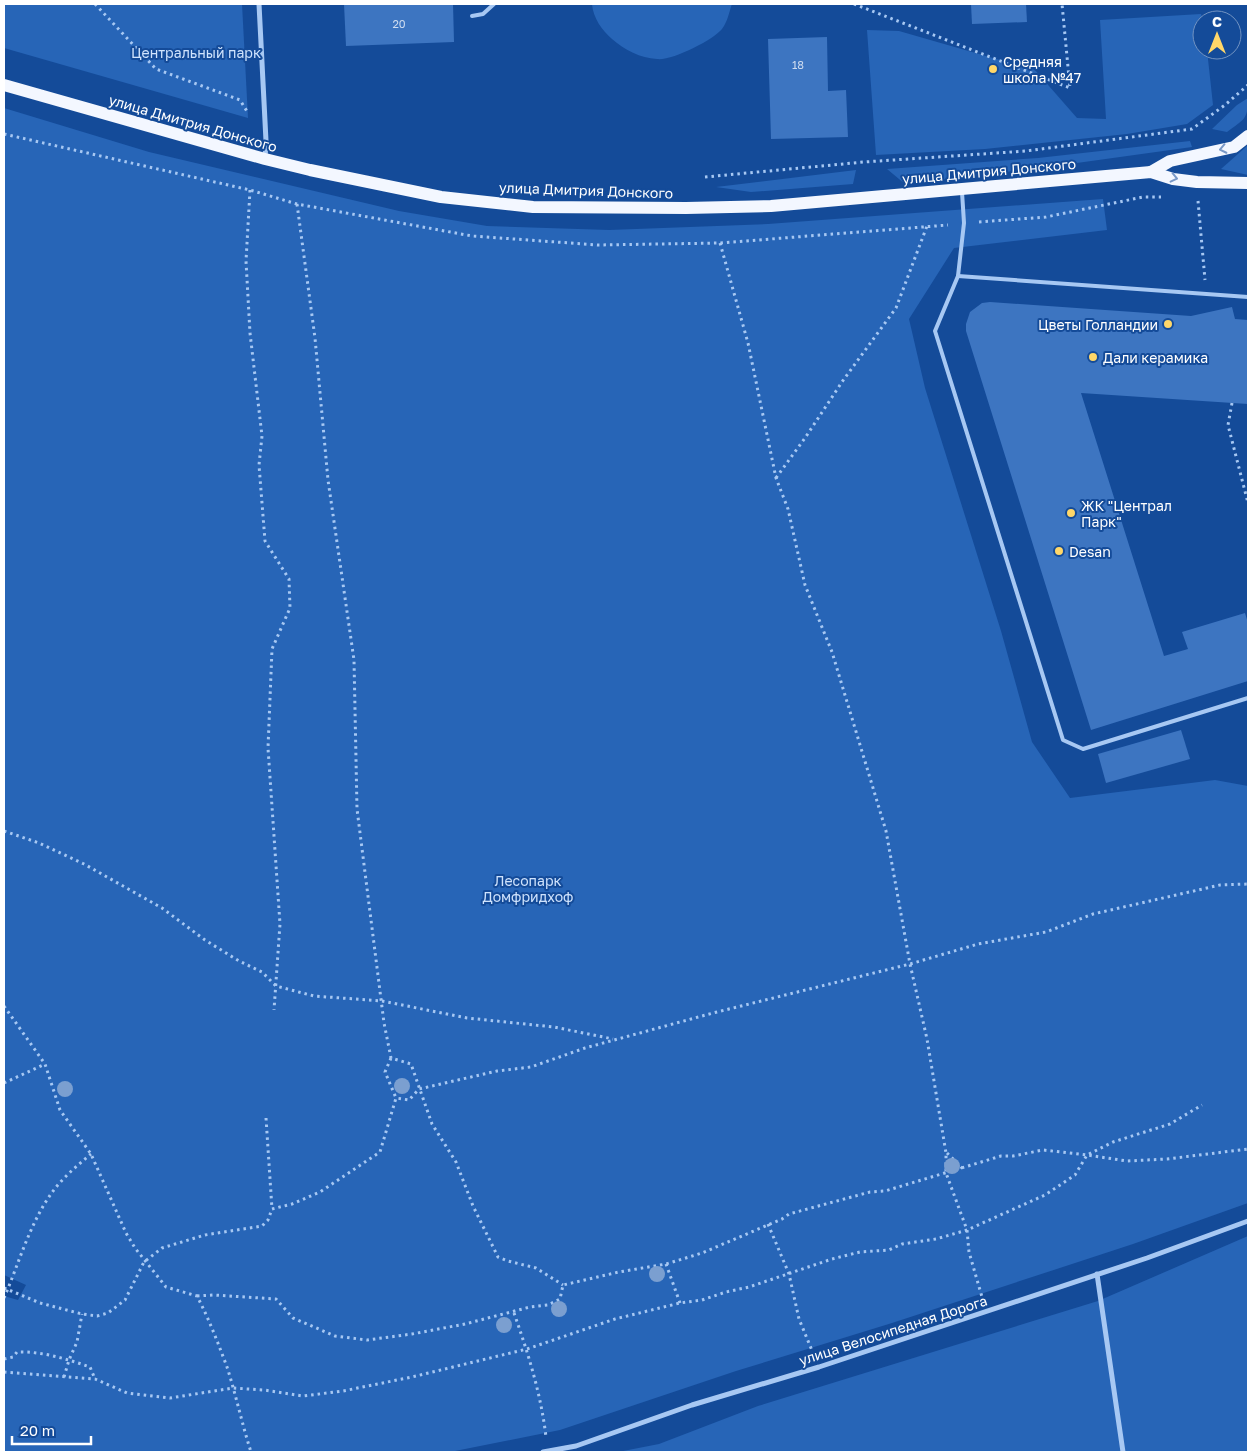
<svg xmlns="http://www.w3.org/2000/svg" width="1252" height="1456" viewBox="0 0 1252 1456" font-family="'Golos Text',sans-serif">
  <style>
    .green { fill: #2765b7 }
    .building { fill: #3d75c1 }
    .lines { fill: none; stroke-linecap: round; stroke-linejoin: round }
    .path { stroke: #a7c8f3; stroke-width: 3; stroke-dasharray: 2.5 4; stroke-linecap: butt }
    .service { stroke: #a7c8f3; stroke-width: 4 }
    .minor { stroke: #a7c8f3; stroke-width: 5 }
    .primary { stroke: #f3f7ff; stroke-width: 12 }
    .tree { fill: #7b9fd0 }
    .oneway { stroke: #7898c7 }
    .poi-dot { fill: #ffd769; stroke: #144b99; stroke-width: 2 }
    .labels { text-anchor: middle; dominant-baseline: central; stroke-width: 4; stroke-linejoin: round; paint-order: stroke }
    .number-label { font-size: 11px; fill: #cedcf0 }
    .park-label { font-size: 14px; fill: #cfe3fd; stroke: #144b99 }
    .poi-label { font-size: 14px; fill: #fff; stroke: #144b99; text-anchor: start }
    .street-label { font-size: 14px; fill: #fff; stroke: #144b99 }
  </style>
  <rect width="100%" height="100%" fill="#144b99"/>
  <g class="green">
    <path d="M4 4H242L248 118 4 48Z"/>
    <path d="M592 4H732C729 12 728 21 722 29 713 40 672 61 657 59 640 58 625 50 612 39 602 30 593 18 592 4Z"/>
    <path d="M1201 14 1203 20H1202V50H1207L1213 105 1187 124 1127 134 985 149 876 155 867 30 899 31 1035 70 1077 118 1106 119 1100 20Z"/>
    <path d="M1248 98C1248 120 1244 119 1227 132L1212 129 1237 105Z"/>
    <path d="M4 108 149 152 399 211 487 226 609 230 768 224 1103 199 1107 230 954 248 909 319 925 388 1001 631 1032 742 1070 798 1215 780 1248 786V1203L1133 1244 892 1323 736 1371 560 1430 450 1452H4V1296L18 1300 26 1285 4 1275Z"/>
    <path d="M1190 141 1192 147 1048 167 905 184 887 169 1038 158Z"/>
    <path d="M1247 146 1248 175 1221 169Z"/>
    <path d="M856 170 853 184 751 192 716 187Z"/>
    <path d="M1248 1236V1452H618L659 1444 758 1406 1098 1301Z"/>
  </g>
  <g class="building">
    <path d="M344 4H453L454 42 346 46Z"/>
    <path d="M971 4H1026L1027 22 972 24Z"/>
    <path d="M827 37 828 91 846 90 848 137 771 139 768 39Z"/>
    <path d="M990 302 1191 316 1232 307 1235 319 1248 320V404L1081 393 1164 656 1188 649 1182 632 1245 613 1248 623V681L1091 730 966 331V324L970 312 982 303Z"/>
    <path d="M1181 730 1190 759 1106 783 1098 754Z"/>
  </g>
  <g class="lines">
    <g class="path">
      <path d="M95 4 156 69 240 100 248 113"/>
      <path d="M854 4 1070 88 1062 4"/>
      <path d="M4 134 250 190 297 204 472 236 598 245 720 243 948 225"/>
      <path d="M705 177 864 162 1026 151 1192 129 1225 105 1248 85"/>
      <path d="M250 190 246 261 250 333 262 436 259 465 265 541 289 579 290 608 272 649 268 748 280 924 274 1010"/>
      <path d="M1198 201 1205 280"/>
      <path d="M297 204 315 338 328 480 354 660 357 809 384 1023 391 1058 411 1064 432 1124 456 1162 473 1206 498 1257 508 1261 536 1268 563 1285"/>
      <path d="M979 222 1046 217 1143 197H1161"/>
      <path d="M720 243 748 343 776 478 788 509 805 585 832 652 886 831 910 964 927 1039 946 1153V1173L967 1230 969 1252 982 1297"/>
      <path d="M1232 403 1228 425 1248 503"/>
      <path d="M776 478 805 438 844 379 896 308 927 226"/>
      <path d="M4 831 39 843 84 864 162 908 205 940 239 961 262 972 276 986 314 996 382 1001 467 1018 554 1027 613 1039"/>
      <path d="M4 1006 45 1064 60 1110 91 1154 126 1233 135 1248 166 1287 197 1296C209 1319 218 1343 227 1367 236 1395 242 1424 251 1452"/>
      <path d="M391 1058 385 1072 396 1098"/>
      <path d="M4 1083 45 1064"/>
      <path d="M266 1118 272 1209"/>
      <path d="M947 1153 963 1169"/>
      <path d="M768 1224 789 1274 799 1319 813 1353"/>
      <path d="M666 1264 680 1303"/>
      <path d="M4 1288 40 1303 82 1314 97 1316 108 1313 125 1300 144 1262 162 1248 205 1235 262 1226 268 1220 272 1209 292 1204 320 1192 380 1152 396 1098 409 1100 419 1089 497 1071 531 1067 585 1048 713 1013 910 964 978 944 1046 932 1093 914 1220 885 1248 884"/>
      <path d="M197 1296 214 1295 276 1299 293 1318 335 1336 367 1340 412 1334 465 1324 530 1307 548 1305 560 1299 563 1285 619 1272 666 1264 702 1253 782 1219 789 1214 870 1192 885 1191 1001 1156H1013L1043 1150 1087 1155 1113 1142 1170 1124 1202 1105"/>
      <path d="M4 1298C20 1261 31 1218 57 1186 67 1174 79 1164 91 1154"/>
      <path d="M514 1313C528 1353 541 1394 546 1437"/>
      <path d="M4 1359 13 1357 17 1352C41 1351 67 1359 90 1367L95 1379"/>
      <path d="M4 1372 95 1379 127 1393 170 1398 233 1388 264 1390 303 1396 343 1391 412 1377 527 1349 615 1319 680 1303 702 1300 726 1292 749 1287 832 1259 860 1252 889 1250 902 1244 936 1239 967 1230 1045 1195 1075 1175 1087 1155 1127 1161 1167 1159 1248 1149"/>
      <path d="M64 1377 69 1360 77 1342 82 1314"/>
    </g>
    <g class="service">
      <path d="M472 16 483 14 494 4"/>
      <path d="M962 192 964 223 958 276 935 331 1063 740 1083 749 1248 698"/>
      <path d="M958 276 1248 297"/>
    </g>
    <g class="minor">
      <path d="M259 4 266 141 265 159"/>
      <path d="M1097 1274 1123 1452"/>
      <path d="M543 1452 576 1446 692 1405 819 1367 1147 1258 1248 1221"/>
    </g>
    <g class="primary">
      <path d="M4 85 265 159 310 170 441 197 533 207 686 208 771 206 1151 172 1173 179 1197 182 1248 183"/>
      <path d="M1151 172 1170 161 1234 147 1248 136"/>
    </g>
  </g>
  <g class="tree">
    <circle cx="402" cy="1086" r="8"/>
    <circle cx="65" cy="1089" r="8"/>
    <circle cx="952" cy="1166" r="8"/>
    <circle cx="657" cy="1274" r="8"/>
    <circle cx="559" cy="1309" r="8"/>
    <circle cx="504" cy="1325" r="8"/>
  </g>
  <defs><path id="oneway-chevron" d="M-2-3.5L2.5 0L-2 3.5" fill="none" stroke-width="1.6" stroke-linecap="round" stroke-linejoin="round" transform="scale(1.25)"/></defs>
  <g class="oneway">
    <use href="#oneway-chevron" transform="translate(1223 149) rotate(168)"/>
    <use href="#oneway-chevron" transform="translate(1174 178) rotate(13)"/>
  </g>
  <g class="poi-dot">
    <circle cx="993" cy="69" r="5"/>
    <circle cx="1168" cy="324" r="5"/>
    <circle cx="1093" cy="357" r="5"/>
    <circle cx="1071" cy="513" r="5"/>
    <circle cx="1059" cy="551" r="5"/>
  </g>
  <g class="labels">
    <g class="number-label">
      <text x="399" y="23">20</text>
      <text x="798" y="64">18</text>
    </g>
    <g class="park-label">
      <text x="196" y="52">Центральный парк</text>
      <text x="528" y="880">Лесопарк<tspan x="528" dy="16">Домфридхоф</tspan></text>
    </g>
    <g class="poi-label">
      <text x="1003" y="61">Средняя<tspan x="1003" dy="16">школа №47</tspan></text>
      <text x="1158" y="324" text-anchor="end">Цветы Голландии</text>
      <text x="1103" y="357">Дали керамика</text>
      <text x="1081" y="505">ЖК "Централ<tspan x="1081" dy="16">Парк"</tspan></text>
      <text x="1069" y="551">Desan</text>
    </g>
    <g class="street-label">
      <text transform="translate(193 123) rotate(16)">улица Дмитрия Донского</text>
      <text transform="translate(989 171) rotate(-5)">улица Дмитрия Донского</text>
      <text transform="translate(586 190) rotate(2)">улица Дмитрия Донского</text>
      <text transform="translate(893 1330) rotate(-18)">улица Велосипедная Дорога</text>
    </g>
  </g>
  <rect width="1252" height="1456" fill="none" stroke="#ffffff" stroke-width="10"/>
  <g transform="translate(1217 35)"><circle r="24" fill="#144b99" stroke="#7293c2"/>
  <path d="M0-4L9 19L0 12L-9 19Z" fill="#ffd769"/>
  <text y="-8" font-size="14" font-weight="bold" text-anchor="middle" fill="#ffffff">С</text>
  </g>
  <path d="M12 1436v8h79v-8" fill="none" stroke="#ffffff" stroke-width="2.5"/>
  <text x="20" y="1436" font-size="15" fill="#ffffff" stroke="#144b99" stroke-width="4" paint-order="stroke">20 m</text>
</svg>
